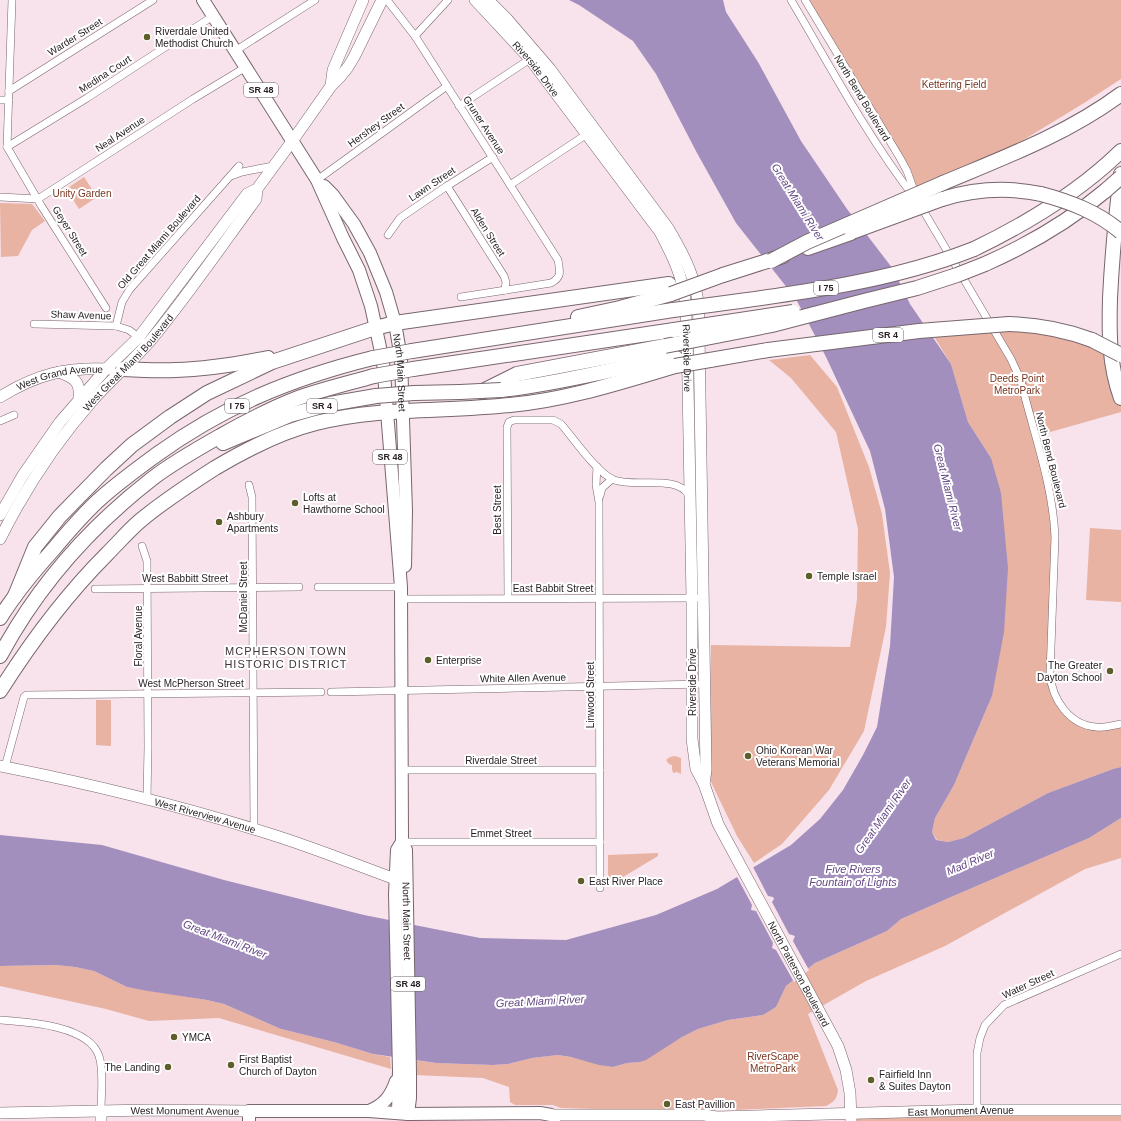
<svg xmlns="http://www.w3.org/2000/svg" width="1121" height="1121" viewBox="0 0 1121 1121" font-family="Arial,sans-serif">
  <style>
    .green { fill: #e8b3a2 }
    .water { fill: #a28fbd }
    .pier { fill: #f8e2eb }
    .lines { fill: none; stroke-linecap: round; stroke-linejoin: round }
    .street-casing { stroke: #78666e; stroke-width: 8 }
    .secondary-casing { stroke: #78666e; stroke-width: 12 }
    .primary-casing { stroke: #78666e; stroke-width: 14 }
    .highway-casing { stroke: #78666e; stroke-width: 16 }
    .street { stroke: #fff; stroke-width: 7 }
    .secondary { stroke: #fff; stroke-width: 11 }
    .primary { stroke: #fff; stroke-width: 12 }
    .highway { stroke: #fff; stroke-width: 14 }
    .highway-bridge-casing { stroke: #78666e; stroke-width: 16; stroke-linecap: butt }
    .highway-bridge { stroke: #fff; stroke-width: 14 }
    .poi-dot { fill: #5e5e2b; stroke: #fff; stroke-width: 1.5 }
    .labels { text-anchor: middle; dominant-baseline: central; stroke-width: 4; stroke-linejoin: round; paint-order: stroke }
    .shield { fill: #fff; stroke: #6a6466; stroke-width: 1 }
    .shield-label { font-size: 9px; font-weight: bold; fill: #2a2225 }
    .poi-label { font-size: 10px; fill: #2a2225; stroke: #fff; text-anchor: start }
    .street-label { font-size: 10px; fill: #2a2225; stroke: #fff }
    .park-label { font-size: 10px; fill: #78351f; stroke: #fff }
    .water-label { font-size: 11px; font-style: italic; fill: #644885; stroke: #fff }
    .neighbourhood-label { font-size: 11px; letter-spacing: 1px; fill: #423239; stroke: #fff }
  </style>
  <rect width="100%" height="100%" fill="#f8e2eb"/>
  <g class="green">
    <path d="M805 0H1121V79L1084 103 919 204 907 171Z"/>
    <path d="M84 177 97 197 79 209 66 189Z"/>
    <path d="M0 203 32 204 45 221 32 230 18 256 1 257Z"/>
    <path d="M1042 326 1112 350 1104 358 1121 399V412L1036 436 1054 515 1050 674 1060 706 1084 724H1121V767L1113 769 1048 793 964 838 948 842 937 840 932 832 935 818 954 785 992 696 991 458 968 422 951 364 930 330Z"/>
    <path d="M810 355 837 387 869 467 882 514 890 573 886 627 864 731 829 790 782 844 754 863 737 836 711 782 710 761 711 645 850 647 857 599 858 529 836 432 791 378 769 360Z"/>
    <path d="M1090 528 1121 530V602L1086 600Z"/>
    <path d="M96 700H111V746L96 745Z"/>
    <path d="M675 756 681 758V774L677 772 673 773 672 769V765L669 764 666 760 670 757Z"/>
    <path d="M1121 818V858L1085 869 945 946 866 981 808 1014 838 1090C837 1099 834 1102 826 1106L732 1110H631L561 1108 553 1105H515L510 1102 509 1087 483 1078 414 1075 413 1060 436 1063 493 1065 508 1064 532 1058 558 1055 571 1057 607 1066 613 1067 627 1063 640 1062 682 1037 698 1029 728 1020 763 1015 776 1007 786 986 815 963 887 931 901 919 951 897 1089 838Z"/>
    <path d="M658 853V856L618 880H608V855Z"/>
    <path d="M56 965 75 967 94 971 127 987 207 1000 224 1004 281 1029 334 1042 373 1054 390 1057 391 1069 219 1018 149 1021 106 1009 0 986V966Z"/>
    <path d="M1121 1111V1121H851V1113Z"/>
  </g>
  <path class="water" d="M569 0H723L726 12 758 62 801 141 847 209 893 269 910 304 951 364 968 422 991 458 1001 493 1008 568 1004 632 992 696 954 785 935 818 932 832 936 840 948 842 964 838 1048 793 1113 769 1121 767V818L1089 838 951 897 901 919 887 931 815 963 786 986 776 1007 763 1015 728 1020 698 1029 682 1037 646 1060 640 1062 627 1063 613 1067 599 1065 571 1057 558 1055 532 1058 508 1064 493 1065 436 1063 373 1054 334 1042 281 1029 224 1004 207 1000 148 991 127 987 94 971 75 967 56 965 0 966V835L102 845 224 880 364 915 480 938 566 940 656 915 717 889 791 845 820 819 843 790 863 755 877 727 890 646 894 577 885 509 870 451 826 357 796 299 736 223 697 153 656 74 633 41 579 5Z"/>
  <path class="pier" d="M752 865 768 896 773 897 774 899 772 902 789 934 795 936 793 941 809 970 794 982 776 950 772 948 773 943 756 911 751 910 752 905 736 875Z"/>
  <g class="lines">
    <defs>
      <g id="street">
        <path d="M12 0 7 147 42 207 106 308"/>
        <path d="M387 0 415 36 558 260C560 272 562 277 551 283L461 297"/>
        <path d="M791 0C830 66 867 136 914 197"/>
        <path d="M805 0 900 158 907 171 916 196"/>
        <path d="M415 36 448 0"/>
        <path d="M235 51 315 0"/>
        <path d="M9 91 153 0"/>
        <path d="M0 100H9"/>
        <path d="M459 106 530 59"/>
        <path d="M7 147 87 98 213 16"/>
        <path d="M231 176 242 172 273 166"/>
        <path d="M317 180 447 86"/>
        <path d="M510 185 587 134"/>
        <path d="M447 186 504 276 506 282 505 290"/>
        <path d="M0 197 38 199 193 99 246 67"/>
        <path d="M920 205 1011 359 1021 381 1025 397C1037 443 1053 489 1055 537L1050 674C1052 699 1069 725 1096 727 1105 728 1113 726 1121 724"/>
        <path d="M388 235 400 218 447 186 493 157"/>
        <path d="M34 324 116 326 129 330 141 339"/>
        <path d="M116 326 122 302 130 289 239 166"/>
        <path d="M0 421 14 415"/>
        <path d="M597 467 596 485 599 502 600 888"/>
        <path d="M249 485 252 497 254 829"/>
        <path d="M600 496 602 488 612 479"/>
        <path d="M142 546 147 561 148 747 147 799"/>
        <path d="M318 587H401"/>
        <path d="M95 589 299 587"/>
        <path d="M508 598 507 427 509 422 514 420H553L561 424C574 439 597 473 614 480 637 488 675 474 689 495"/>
        <path d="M401 599 696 598"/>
        <path d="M331 692 704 684"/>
        <path d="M5 767 24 697 26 695 321 692"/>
        <path d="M402 770H600"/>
        <path d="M402 842H600"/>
        <path d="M0 1020C27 1022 89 1025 99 1056 104 1071 101 1094 101 1111"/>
        <path d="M977 1110V1053L980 1038 985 1025 1004 1005 1121 954"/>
      </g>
      <g id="secondary">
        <path id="s1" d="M475 0 530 59 660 232C671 253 683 276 685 300 686 310 686 321 687 331L692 598V739L696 769 704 784 718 824 838 1046 846 1070 850 1093 851 1121"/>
        <path d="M488 0 507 19 550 69 668 228C681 250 693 272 697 296 699 309 699 321 699 333L706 770 704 784"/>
        <path d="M331 86 333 70 363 0"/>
        <path d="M59 372C74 378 81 381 79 399"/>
        <path id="s2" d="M0 397C37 374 66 367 110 369"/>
        <path d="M0 515 23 475 60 422 106 369 139 337 247 194 257 189 293 140 331 86 340 77 348 67 354 57 382 0"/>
        <path id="s3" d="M0 539C25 489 55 443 92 401 112 378 136 359 155 335 190 292 223 244 256 199L257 189"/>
        <path id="s4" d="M0 766C91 784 181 806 270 834 312 847 354 864 395 879H403"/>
        <path d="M101 1111V1121"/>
        <path id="s5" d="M0 1113 149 1110 249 1111"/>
        <path id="s6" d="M551 1115H704L717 1117 977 1110H1121"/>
      </g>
      <g id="primary">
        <path d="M203 0 317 180 343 238 359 270 371 306 383 361 401 587 402 842 397 850 395 894 399 1071 398 1113"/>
        <path id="s7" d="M324 186 333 195 354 224 370 253 386 292 395 323 401 358 406 511 405 566"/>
        <path id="s8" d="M402 842 406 850 410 1073V1098L408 1114"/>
        <path d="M369 1111C384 1105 391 1096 396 1081"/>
        <path d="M249 1121V1111H369L408 1114 540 1113 551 1115 554 1121"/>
      </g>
      <g id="highway">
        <path d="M1121 174C1116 215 1112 257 1110 298 1109 333 1109 365 1121 398"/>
        <path d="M943 183C1005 157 1067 134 1121 94"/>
        <path d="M942 199C975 189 1008 187 1041 194"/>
        <path d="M808 248 851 233"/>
        <path d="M974 249C1028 223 1078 193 1121 151"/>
        <path d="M985 264C1028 245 1068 222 1105 191"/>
        <path d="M723 275 783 256"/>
        <path d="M578 317 620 308 671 294"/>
        <path d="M1009 324C1038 325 1065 330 1092 340"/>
        <path d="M412 351 673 310"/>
        <path d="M710 360 768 350"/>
        <path d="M123 369C140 370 158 371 176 370 207 369 238 364 268 358"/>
        <path d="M413 369 674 330"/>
        <path d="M501 390C560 384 617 367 676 358"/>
        <path d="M481 392 517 374 665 346"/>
        <path d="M414 393 460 392"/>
        <path d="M223 443 290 415 330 404 376 396"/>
        <path d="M15 596 35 547 60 516 106 469 132 445 170 417 207 393 272 362 375 328 395 323 669 284"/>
        <path d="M0 618C15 594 33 572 52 551 67 533 83 514 101 498 119 482 137 469 156 455 224 406 292 378 373 358"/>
        <path d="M0 656C37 587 91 526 153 478 174 462 199 448 222 435 247 421 272 408 298 398 323 389 349 383 374 376"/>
        <path d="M0 691C31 642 66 595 107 554 118 543 129 530 141 520 164 501 190 484 215 468 247 449 280 432 316 423 380 407 445 412 510 405 566 400 621 382 675 366"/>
      </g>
    </defs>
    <use href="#street" class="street-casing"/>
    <use href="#secondary" class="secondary-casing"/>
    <use href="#primary" class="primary-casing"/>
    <use href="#highway" class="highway-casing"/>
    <use href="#street" class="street"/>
    <use href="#secondary" class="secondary"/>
    <use href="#primary" class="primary"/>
    <use href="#highway" class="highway"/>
    <defs>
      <g id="highway-bridge">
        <path d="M1105 191 1121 177"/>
        <path d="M1041 194C1071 202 1097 212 1121 232"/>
        <path d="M852 232 942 199"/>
        <path d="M771 261 807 242 943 183"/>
        <path d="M671 294 723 275"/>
        <path d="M673 310C774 296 880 286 974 249"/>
        <path d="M674 330 793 312"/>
        <path d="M1092 340 1121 355"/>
        <path d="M665 346 772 325 864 301 917 288 957 275 985 264"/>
        <path d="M768 350 919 331 1009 324"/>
        <path d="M373 358 412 351"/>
        <path d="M675 366 710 360"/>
        <path d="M374 376 413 369"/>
        <path d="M460 392 501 390"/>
        <path d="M376 396 414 393"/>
      </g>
    </defs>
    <use href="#highway-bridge" class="highway-bridge-casing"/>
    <use href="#highway-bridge" class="highway-bridge"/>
  </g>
  <g class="poi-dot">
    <circle cx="147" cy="37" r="4"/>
    <circle cx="295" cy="503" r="4"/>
    <circle cx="219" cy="522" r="4"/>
    <circle cx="809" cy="576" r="4"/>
    <circle cx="428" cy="660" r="4"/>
    <circle cx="1110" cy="671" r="4"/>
    <circle cx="748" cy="756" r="4"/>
    <circle cx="581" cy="881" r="4"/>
    <circle cx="174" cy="1037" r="4"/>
    <circle cx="231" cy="1065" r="4"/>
    <circle cx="168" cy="1067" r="4"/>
    <circle cx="871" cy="1080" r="4"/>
    <circle cx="667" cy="1104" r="4"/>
  </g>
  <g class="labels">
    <g class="shield">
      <rect x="244" y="83" width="34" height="14" rx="3"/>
      <rect x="814" y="281" width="24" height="14" rx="3"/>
      <rect x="873" y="328" width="30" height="14" rx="3"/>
      <rect x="225" y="399" width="24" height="14" rx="3"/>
      <rect x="307" y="399" width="30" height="14" rx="3"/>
      <rect x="373" y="450" width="34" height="14" rx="3"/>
      <rect x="391" y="977" width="34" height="14" rx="3"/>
    </g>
    <g class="shield-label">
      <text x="261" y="90">SR 48</text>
      <text x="826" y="288">I 75</text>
      <text x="888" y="335">SR 4</text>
      <text x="237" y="406">I 75</text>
      <text x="322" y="406">SR 4</text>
      <text x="390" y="457">SR 48</text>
      <text x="408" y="984">SR 48</text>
    </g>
    <g class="poi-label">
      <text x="155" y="31">Riverdale United<tspan x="155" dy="12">Methodist Church</tspan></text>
      <text x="303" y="497">Lofts at<tspan x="303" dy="12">Hawthorne School</tspan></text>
      <text x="227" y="516">Ashbury<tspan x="227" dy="12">Apartments</tspan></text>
      <text x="817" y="576">Temple Israel</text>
      <text x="436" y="660">Enterprise</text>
      <text x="1102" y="665" text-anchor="end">The Greater<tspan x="1102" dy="12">Dayton School</tspan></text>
      <text x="756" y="750">Ohio Korean War<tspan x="756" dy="12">Veterans Memorial</tspan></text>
      <text x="589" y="881">East River Place</text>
      <text x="182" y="1037">YMCA</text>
      <text x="239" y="1059">First Baptist<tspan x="239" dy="12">Church of Dayton</tspan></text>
      <text x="160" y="1067" text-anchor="end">The Landing</text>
      <text x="879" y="1074">Fairfield Inn<tspan x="879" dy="12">&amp; Suites Dayton</tspan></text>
      <text x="675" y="1104">East Pavillion</text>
    </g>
    <g class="street-label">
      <text transform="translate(75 37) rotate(-32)">Warder Street</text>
      <text stroke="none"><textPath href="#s1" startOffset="92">Riverside Drive</textPath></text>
      <text transform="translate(105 74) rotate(-33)">Medina Court</text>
      <text transform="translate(862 98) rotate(59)">North Bend Boulevard</text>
      <text transform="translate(376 125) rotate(-36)">Hershey Street</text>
      <text transform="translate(484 125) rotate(57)">Gruner Avenue</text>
      <text transform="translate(120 134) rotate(-33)">Neal Avenue</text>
      <text transform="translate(432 184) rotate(-34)">Lawn Street</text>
      <text transform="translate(70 231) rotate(58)">Geyer Street</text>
      <text transform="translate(488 232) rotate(58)">Alden Street</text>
      <text transform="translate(159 242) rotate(-49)">Old Great Miami Boulevard</text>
      <text transform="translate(81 315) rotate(2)">Shaw Avenue</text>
      <text stroke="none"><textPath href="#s1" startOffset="428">Riverside Drive</textPath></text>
      <text stroke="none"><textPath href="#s3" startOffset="219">West Great Miami Boulevard</textPath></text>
      <text stroke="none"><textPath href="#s7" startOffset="206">North Main Street</textPath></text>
      <text stroke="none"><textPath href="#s2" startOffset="64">West Grand Avenue</textPath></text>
      <text transform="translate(1051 460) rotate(76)">North Bend Boulevard</text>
      <text transform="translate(497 510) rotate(-90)">Best Street</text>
      <text x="185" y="578">West Babbitt Street</text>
      <text x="553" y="588">East Babbit Street</text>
      <text transform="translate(243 597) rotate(-90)">McDaniel Street</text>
      <text transform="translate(138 636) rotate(-90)">Floral Avenue</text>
      <text transform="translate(523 678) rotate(-1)">White Allen Avenue</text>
      <text transform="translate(692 682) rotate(-90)">Riverside Drive</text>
      <text x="191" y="683">West McPherson Street</text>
      <text transform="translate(590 695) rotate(-90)">Linwood Street</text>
      <text x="501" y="760">Riverdale Street</text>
      <text stroke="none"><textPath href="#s4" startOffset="211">West Riverview Avenue</textPath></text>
      <text x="501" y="833">Emmet Street</text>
      <text stroke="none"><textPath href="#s8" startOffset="80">North Main Street</textPath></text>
      <text stroke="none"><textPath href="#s1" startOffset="1069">North Patterson Boulevard</textPath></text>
      <text transform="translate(1028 984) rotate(-25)">Water Street</text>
      <text stroke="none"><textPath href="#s5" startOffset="185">West Monument Avenue</textPath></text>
      <text stroke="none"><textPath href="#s6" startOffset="410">East Monument Avenue</textPath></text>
    </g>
    <g class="park-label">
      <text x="954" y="84">Kettering Field</text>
      <text x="82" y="193">Unity Garden</text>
      <text x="1017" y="378">Deeds Point<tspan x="1017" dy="12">MetroPark</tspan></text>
      <text x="773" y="1056">RiverScape<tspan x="773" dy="12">MetroPark</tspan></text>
    </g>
    <g class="water-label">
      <text transform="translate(798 202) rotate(58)">Great Miami River</text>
      <text transform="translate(948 487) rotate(76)">Great Miami River</text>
      <text transform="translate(883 816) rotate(-55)">Great Miami River</text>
      <text transform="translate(970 862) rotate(-23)">Mad River</text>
      <text x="853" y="869">Five Rivers<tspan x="853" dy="13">Fountain of Lights</tspan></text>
      <text transform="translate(225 939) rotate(21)">Great Miami River</text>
      <text transform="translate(540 1001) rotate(-3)">Great Miami River</text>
    </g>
    <g class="neighbourhood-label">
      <text x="286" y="651">MCPHERSON TOWN<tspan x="286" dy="13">HISTORIC DISTRICT</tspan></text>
    </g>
  </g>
</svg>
